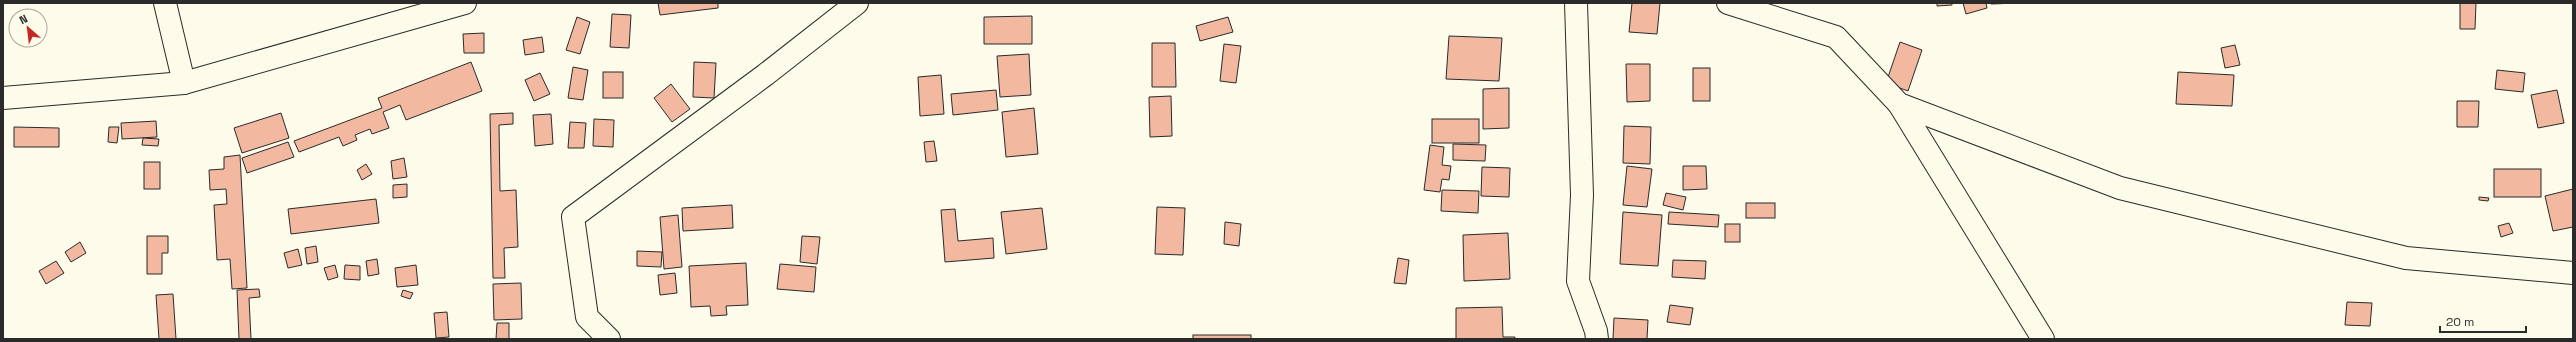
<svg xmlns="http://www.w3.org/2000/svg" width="2576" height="342" viewBox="0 0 2576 342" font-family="'Space Grotesk',sans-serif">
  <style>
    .building { fill: #f2b8a0; stroke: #2b2b2b }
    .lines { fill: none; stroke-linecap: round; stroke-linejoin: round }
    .minor-casing { stroke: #2b2b2b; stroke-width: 24 }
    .minor { stroke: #fdfbea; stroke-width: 22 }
  </style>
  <rect width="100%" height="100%" fill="#fdfbea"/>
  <g class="building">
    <path d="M658 3H718V8L660 15Z"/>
    <path d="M1632 3H1660L1657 34 1629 32Z"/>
    <path d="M1937 3H1952V5L1937 6Z"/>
    <path d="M1963 3H1986L1987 8 1966 14Z"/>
    <path d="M1990 3H2018L1991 4Z"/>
    <path d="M2460 3H2476L2475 29H2460Z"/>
    <path d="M612 14 631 15 629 48 610 47Z"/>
    <path d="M1032 16V44H984V17Z"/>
    <path d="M577 17 590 22 580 54 566 50Z"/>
    <path d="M1228 17 1233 32 1200 41 1196 26Z"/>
    <path d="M484 33V53H464L463 34Z"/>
    <path d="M1449 36 1502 38 1499 81 1446 79Z"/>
    <path d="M542 37 544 52 525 55 523 40Z"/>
    <path d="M1900 42 1922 50 1908 91 1886 83Z"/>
    <path d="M1152 43H1175L1176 87H1152Z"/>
    <path d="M1224 44 1241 46 1236 83 1220 81Z"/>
    <path d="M2235 45 2240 65 2225 68 2221 48Z"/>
    <path d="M1029 54 1031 95 1000 97 997 56Z"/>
    <path d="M471 62 482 91 406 120 400 105 383 112 389 128 372 134 370 129 355 135 357 140 343 146 339 137 299 152 294 141 382 108 378 98Z"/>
    <path d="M694 62 716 63 714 98 693 97Z"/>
    <path d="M1626 64H1650V101L1627 102Z"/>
    <path d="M573 67 588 70 583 100 568 98Z"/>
    <rect x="1693" y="68" width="17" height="33"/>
    <path d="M2497 70 2525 73 2523 92 2495 89Z"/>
    <rect x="603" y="72" width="20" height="26"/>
    <path d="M2178 72 2234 75 2232 106 2176 104Z"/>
    <path d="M540 73 550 94 534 101 525 80Z"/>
    <path d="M941 75 944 114 920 116 918 77Z"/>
    <path d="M671 84 690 109 672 122 654 98Z"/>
    <path d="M1509 88V128L1483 129V89Z"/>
    <path d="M996 90 998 110 953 115 951 94Z"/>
    <path d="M2557 90 2564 123 2538 128 2531 95Z"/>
    <path d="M1171 96 1172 136 1150 137 1149 97Z"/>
    <path d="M2457 101H2479L2478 127H2457Z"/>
    <path d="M1034 108 1038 154 1006 157 1002 112Z"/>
    <path d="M281 113 289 138 242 153 234 128Z"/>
    <path d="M513 113V124L499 125 500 191 516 190 518 247 504 248 505 278H493L490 114Z"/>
    <path d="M551 114 553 144 535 146 533 115Z"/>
    <path d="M594 119 614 120 613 147 593 146Z"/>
    <rect x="1432" y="119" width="47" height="24"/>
    <path d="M156 121 157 137 122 139 121 123Z"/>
    <path d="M570 122 586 123 584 148H568Z"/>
    <path d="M1624 126 1651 127 1650 164 1623 163Z"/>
    <path d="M14 127 59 128V147H14Z"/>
    <path d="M109 127H119L117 143 108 142Z"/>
    <path d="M143 138 159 139 158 146 142 145Z"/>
    <path d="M934 141 937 161 926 162 924 142Z"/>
    <path d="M288 142 294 157 247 173 242 158Z"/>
    <path d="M1453 144 1486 145 1485 161 1453 160Z"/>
    <path d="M1430 145 1444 147 1442 165 1451 166 1449 180 1442 179 1440 192 1424 190Z"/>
    <path d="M240 155 247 288 232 289 230 259 217 260 214 205 227 204 226 189 210 190 209 170 224 169V157Z"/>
    <path d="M404 158 407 177 393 179 391 161Z"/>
    <rect x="144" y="162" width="16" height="27"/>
    <path d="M366 164 372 174 362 180 357 170Z"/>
    <path d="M1627 166 1652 169 1647 207 1623 205Z"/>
    <path d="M1683 166H1706L1707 189 1683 190Z"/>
    <path d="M1482 167 1510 168 1509 197 1481 196Z"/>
    <rect x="2494" y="169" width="47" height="28"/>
    <path d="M407 184V197L393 198V185Z"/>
    <path d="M2573 189V227L2553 231 2545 196Z"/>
    <path d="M1442 190 1479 191 1478 213 1441 211Z"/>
    <path d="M1666 193 1686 197 1683 210 1663 205Z"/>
    <path d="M2479 197 2489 198 2488 201 2479 200Z"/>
    <path d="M376 199 379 223 291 234 288 209Z"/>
    <rect x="1746" y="203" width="29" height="15"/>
    <path d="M732 205 733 228 683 231 682 208Z"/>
    <path d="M1157 207 1185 208 1183 255 1155 254Z"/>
    <path d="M1042 208 1047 249 1006 254 1001 212Z"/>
    <path d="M955 209 958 241 993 238 994 258 945 262 941 210Z"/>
    <path d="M1623 212 1662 215 1658 266 1620 264Z"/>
    <path d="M1669 212 1719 215 1718 227 1668 224Z"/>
    <path d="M678 215 682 267 664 269 660 217Z"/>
    <path d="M1225 222 1241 224 1239 246 1224 244Z"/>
    <path d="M2509 223 2513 233 2501 237 2498 226Z"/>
    <rect x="1725" y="224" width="15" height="18"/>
    <path d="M1508 233 1510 279 1464 281 1463 235Z"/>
    <path d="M147 236H168V253H162V274H147Z"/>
    <path d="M802 236 820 237 817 264 800 262Z"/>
    <path d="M80 242 86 253 71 262 65 252Z"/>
    <path d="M316 246 318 262 307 264 305 248Z"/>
    <path d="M298 249 302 265 288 268 284 253Z"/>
    <path d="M637 251 662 252 661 267 637 266Z"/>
    <path d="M1398 258 1409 260 1406 284 1394 283Z"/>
    <path d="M377 259 379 274 368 276 366 261Z"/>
    <path d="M1673 260 1706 261 1705 279 1672 277Z"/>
    <path d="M56 261 64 273 46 284 39 271Z"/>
    <path d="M746 263 748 305 726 306 727 315 711 316 710 306 691 307 689 266Z"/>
    <path d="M780 264 816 267 814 292 777 289Z"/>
    <path d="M335 265 338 277 328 280 324 268Z"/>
    <path d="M345 265 360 266V280L344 279Z"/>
    <path d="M416 265 418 285 397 287 395 268Z"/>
    <path d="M675 273 677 293 660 295 658 275Z"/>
    <path d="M521 283 522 319 494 320 493 284Z"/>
    <path d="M259 289 260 297 249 298 251 339H239L237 290Z"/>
    <path d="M403 290 413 293 410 299 401 296Z"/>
    <path d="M173 294 176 339H159L156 295Z"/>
    <path d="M2347 302 2372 303 2370 326 2345 325Z"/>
    <path d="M1670 305 1693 308 1690 325 1667 322Z"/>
    <path d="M1502 307 1503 337H1515V339H1456V308Z"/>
    <path d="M447 312 449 337 436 338 434 313Z"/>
    <path d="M1614 318 1648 320 1647 339H1613Z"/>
    <path d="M497 323H509V339H496Z"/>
    <rect x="1193" y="335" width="58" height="4"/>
  </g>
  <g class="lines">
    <defs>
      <g id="minor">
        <path d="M165 3 184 83"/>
        <path d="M1576 3 1582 195 1578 281 1596 331 1597 339"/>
        <path d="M1728 3 1836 37 1899 104 2120 188 2406 258 2573 273"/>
        <path d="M3 98 184 83 465 3"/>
        <path d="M1899 104 2043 339"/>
        <path d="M609 339 587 317 573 217 765 75 857 3"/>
      </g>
    </defs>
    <use href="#minor" class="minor-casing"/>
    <use href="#minor" class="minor"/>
  </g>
  <rect width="2576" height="342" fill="none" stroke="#2b2b2b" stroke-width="8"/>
  <g transform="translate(28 28) rotate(332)"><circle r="19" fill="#fdfbea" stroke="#a9a89e"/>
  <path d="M0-3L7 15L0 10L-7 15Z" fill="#c62828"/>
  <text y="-6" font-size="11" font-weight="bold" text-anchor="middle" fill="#2b2b2b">N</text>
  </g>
  <path d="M2440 326v6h86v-6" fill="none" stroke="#2b2b2b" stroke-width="2"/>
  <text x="2446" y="326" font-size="12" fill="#2b2b2b" stroke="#fdfbea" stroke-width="3" paint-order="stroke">20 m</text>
</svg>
